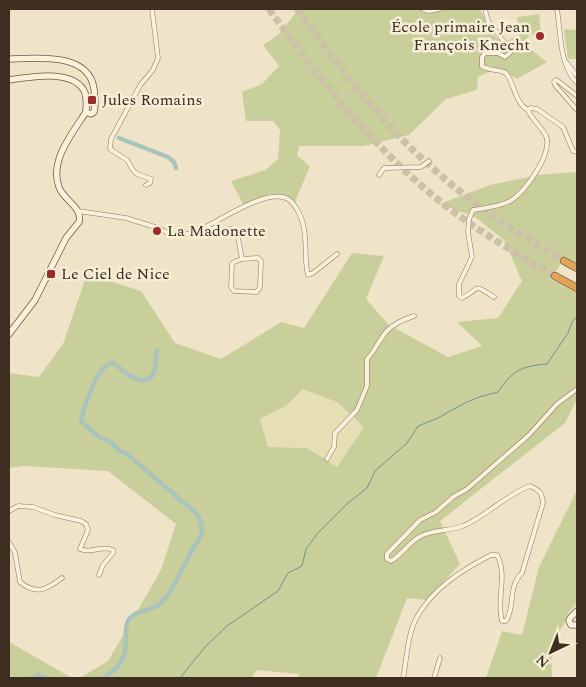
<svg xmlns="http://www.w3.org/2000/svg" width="586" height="687" viewBox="0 0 586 687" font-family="Spectral,serif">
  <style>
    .farmland { fill: #e6deb5 }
    .green { fill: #c9cf9b; fill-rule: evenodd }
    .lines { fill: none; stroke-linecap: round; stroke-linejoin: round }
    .stream { stroke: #6f938a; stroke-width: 1 }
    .canal { stroke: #a9c4bc; stroke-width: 4.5 }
    .highway-tunnel { stroke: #ccc0a6; stroke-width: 7; stroke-dasharray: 7 3.5; stroke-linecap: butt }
    .street-casing { stroke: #8d765c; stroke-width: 5 }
    .secondary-casing { stroke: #6f573f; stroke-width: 7 }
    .highway-casing { stroke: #5b4430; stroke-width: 8 }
    .street { stroke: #faf1dc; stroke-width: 4 }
    .secondary { stroke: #faf1dc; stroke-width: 5.5 }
    .highway { stroke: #e0a458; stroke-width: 7 }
    .poi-dot { fill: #9e2a2b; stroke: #f7eed8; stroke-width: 2 }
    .labels { text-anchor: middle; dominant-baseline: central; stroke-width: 5; stroke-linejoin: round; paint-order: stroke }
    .poi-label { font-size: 16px; fill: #3d2e20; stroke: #f7eed8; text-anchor: start }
  </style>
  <rect width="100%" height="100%" fill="#f0e4c8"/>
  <path class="farmland" d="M303 389 337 402 364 427 337 467 307 448 267 447 260 419 287 405Z"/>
  <g class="green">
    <path d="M299 9H480L492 34 502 43 520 35 517 17 539 14 541 34 528 35 530 49 547 62 517 79 498 68 478 77 477 90 446 99 409 135 364 146H299L297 156 310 166 295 202 269 194 244 206 231 181 265 170 278 159 280 130 273 121H246L242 92 262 84 279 66 263 45 278 35Z"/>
    <path d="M564 29 577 30V59H568Z"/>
    <path d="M577 172V263L565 257 551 279 577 293V399L565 423 440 521 460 564 427 600 407 598 376 678H299V674L256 670 252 678H80L108 661 161 570 176 524 108 471 23 466 9 468V373L39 377 63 344 87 274 141 291 175 343 221 359 281 322 304 328 352 253 384 256 366 299 389 325 448 357 482 346 457 322 498 318 522 281 504 240 475 217 440 204 490 185 537 175ZM303 389 337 402 364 427 337 467 307 448 268 447 260 419 287 405Z"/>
    <path d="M577 490V603L568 613 564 624 551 644 552 678H486L502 631 522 635 539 567Z"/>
    <path d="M9 641 11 643 72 678H9Z"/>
  </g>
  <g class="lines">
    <path class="stream" d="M180 678 205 647 227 626 278 591 288 573 302 566 306 549 317 534 348 503 367 488 375 471 407 443 418 426 436 419 465 403 479 397 498 392C512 371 521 366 547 364L568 333 572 322 577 316"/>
    <g class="canal">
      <path d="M119 138 168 157 174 162 176 168"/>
      <path d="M31 678 39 675 47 678"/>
      <path d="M104 678C112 672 121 665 124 655 129 642 121 626 132 616 137 611 151 611 160 604 171 594 176 581 182 569 188 557 195 546 201 535L202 528 201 522 196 513 127 454 118 450 111 442 99 437 81 421C84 407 97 364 113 363 122 369 143 391 153 374 157 367 155 358 157 350"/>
    </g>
    <g class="highway-tunnel">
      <path d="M269 9C317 76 368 141 431 194 469 226 512 251 555 276"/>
      <path d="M297 9C333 58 369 108 413 150 438 174 465 197 493 216 516 232 540 246 564 261"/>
    </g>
    <defs>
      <g id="street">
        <path d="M423 9 429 11 440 9"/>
        <path d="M485 9 488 21 508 47 510 53 505 57 498 53H485L482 57V66C489 71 499 69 506 73 515 85 515 103 528 110"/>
        <path d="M557 9C561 33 559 65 577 83"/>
        <path d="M566 62 577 76"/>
        <path d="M577 96 558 81 556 80 554 82 555 85 577 110"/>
        <path d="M379 175 384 168 421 167 429 161"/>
        <path d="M146 185 150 183 151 179 137 174 133 170 127 160 110 149 111 139 141 84 153 70 158 58 152 9"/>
        <path d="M78 211 126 218 158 228 166 232 178 235 231 229 237 232 242 259 234 262 232 264 231 287 234 291 257 292 260 287 261 261 258 258 242 259"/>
        <path d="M200 230C219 221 268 187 288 199 296 204 303 220 304 229 307 244 304 260 308 275L313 273 337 254"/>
        <path d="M494 297C471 282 481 289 462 298L459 296V284L472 257 468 232 469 219 473 210C484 208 500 207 510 201 525 193 553 153 546 136 542 128 534 121 530 114L528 110 530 108 537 109 563 127 573 151 577 152"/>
        <path d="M327 459 334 447 335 433 357 410 367 386V359C373 353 376 346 381 339 388 326 401 320 414 316"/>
        <path d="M9 511 18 506 33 507 55 515 81 521 86 524 88 530 80 549C90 554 102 545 113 550V553L103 565 99 575"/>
        <path d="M9 542 15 553 20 582C37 596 47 589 62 578"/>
        <path d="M403 678C407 659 407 635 417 617 433 588 462 570 491 555H497C508 575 496 600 502 621H506C516 605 507 588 522 573L543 503C542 492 539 490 530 486 505 495 487 516 463 526 449 531 433 530 421 536 410 541 402 555 391 561L387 559V554L420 520 436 512 453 497 467 489 529 435 557 404 577 389"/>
        <path d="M434 678 440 658"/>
      </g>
      <g id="secondary">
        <path d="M9 59C37 58 89 52 94 89 95 97 96 105 94 112L91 114 86 112"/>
        <path d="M9 80C28 77 70 69 83 89 88 96 86 105 86 112"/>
        <path d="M9 334 35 300 66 238 79 222C83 207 63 200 59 187 49 161 73 132 86 112"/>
        <path d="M577 611 570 618 569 621 571 625H577"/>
      </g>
      <g id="highway">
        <path d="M564 261 577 268"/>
        <path d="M555 276 577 288"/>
      </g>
    </defs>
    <use href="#street" class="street-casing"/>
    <use href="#secondary" class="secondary-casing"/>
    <use href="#highway" class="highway-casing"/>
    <use href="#street" class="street"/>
    <use href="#secondary" class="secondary"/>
    <use href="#highway" class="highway"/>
  </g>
  <g class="poi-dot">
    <circle cx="540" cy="36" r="5"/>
    <rect x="87" y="95" width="10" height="10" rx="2.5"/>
    <circle cx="157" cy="231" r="5"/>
    <rect x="46" y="269" width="10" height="10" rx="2.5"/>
  </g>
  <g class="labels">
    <g class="poi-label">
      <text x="530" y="27" text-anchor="end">École primaire Jean<tspan x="530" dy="18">François Knecht</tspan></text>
      <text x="102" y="100">Jules Romains</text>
      <text x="167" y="231">La Madonette</text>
      <text x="61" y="274">Le Ciel de Nice</text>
    </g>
  </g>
  <rect width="586" height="687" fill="none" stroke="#3d2e20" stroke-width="20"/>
  <g transform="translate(551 652) rotate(223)" stroke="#f7eed8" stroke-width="4" paint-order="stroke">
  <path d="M0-4L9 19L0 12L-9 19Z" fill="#3d2e20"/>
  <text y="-8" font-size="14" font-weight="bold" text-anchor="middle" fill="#3d2e20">N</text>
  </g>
</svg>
